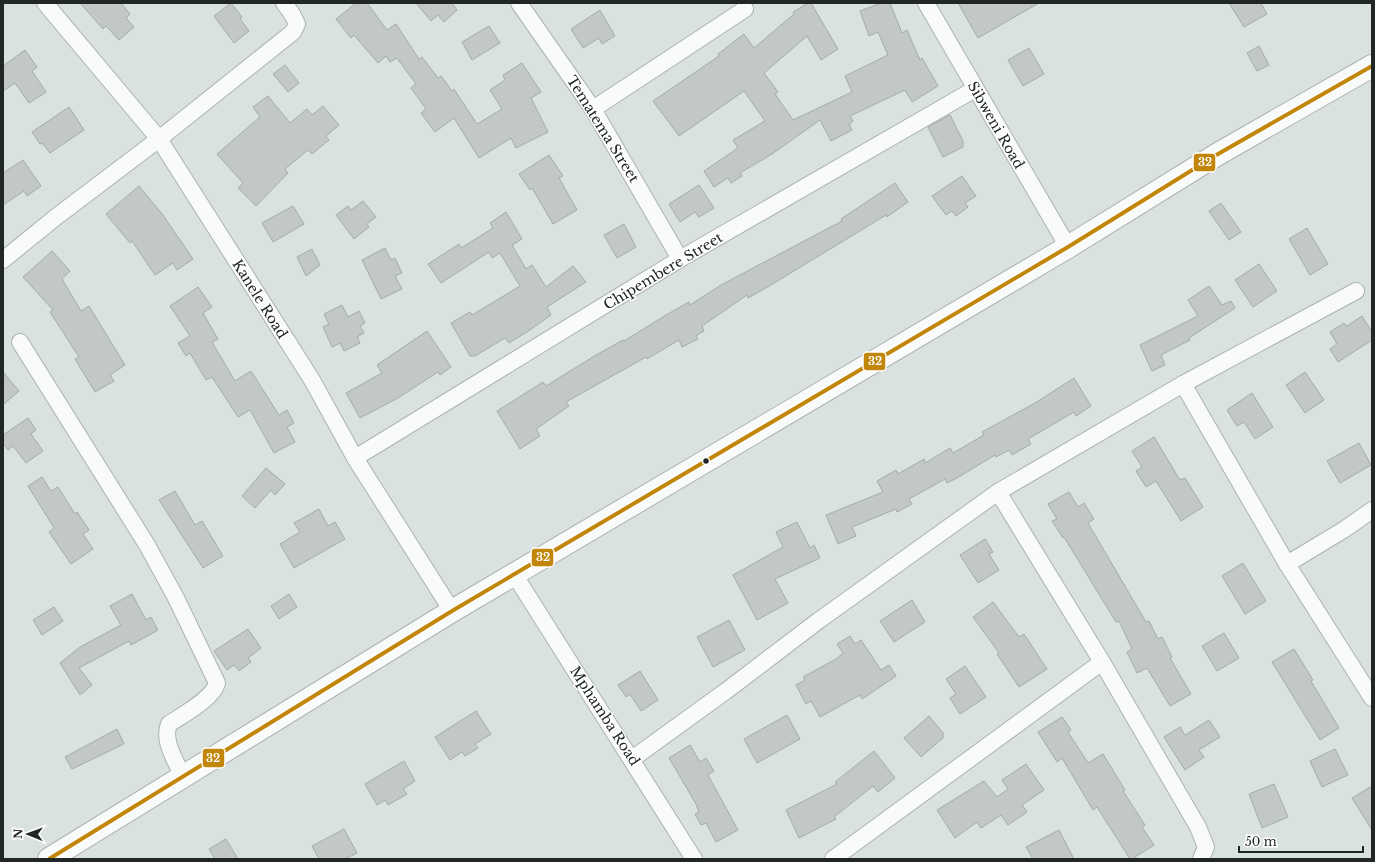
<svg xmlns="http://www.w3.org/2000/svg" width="1375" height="862" viewBox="0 0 1375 862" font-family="'Libre Baskerville',serif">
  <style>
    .building { fill: #c1c8c7; stroke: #a5abaa }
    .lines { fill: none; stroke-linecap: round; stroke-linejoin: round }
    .minor-casing { stroke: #acb2b1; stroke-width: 18 }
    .primary-casing { stroke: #acb2b1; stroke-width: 24 }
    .minor { stroke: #f9fbfa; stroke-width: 16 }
    .primary { stroke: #f9fbfa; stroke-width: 22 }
    .bus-1-casing { stroke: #fff; stroke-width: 7 }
    .bus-1 { stroke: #c2860a; stroke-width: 4 }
    .bus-dot { fill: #212726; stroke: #fff; stroke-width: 1.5 }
    .labels { text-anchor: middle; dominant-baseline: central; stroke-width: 3; stroke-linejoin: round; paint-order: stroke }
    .street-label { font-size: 14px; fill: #212726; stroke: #fff }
    .line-badge { stroke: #fff; stroke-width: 1.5 }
    .badge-label { font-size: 11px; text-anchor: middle; font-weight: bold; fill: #fff }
  </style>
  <rect width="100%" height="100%" fill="#dae2e1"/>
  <g class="building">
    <path d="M80 3H121L130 14 126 18 134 27 119 40 106 26 103 29Z"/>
    <path d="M231 3 242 17 240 19 249 31 234 43 214 16Z"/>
    <path d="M356 3H367L387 30 396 24 419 59 422 57 438 78 441 76 452 91 454 89 477 124 502 109 490 90 505 80 503 75 522 63 541 92 531 98 548 132 516 148 511 138 479 158 454 118 435 132 421 113 426 109 411 88 416 84 397 58 390 62 386 56 378 63 354 35 351 38 336 19Z"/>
    <path d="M416 3H452L457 10 444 22 438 15 431 21Z"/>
    <path d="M808 3H811L838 49 821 60 807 36 764 73 778 92 775 94 793 120 852 92 845 76 888 55 878 32 869 36 860 11 881 3H890L902 33 907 30 920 60 922 58 938 86 912 102 905 90 850 116 853 121 849 124 852 130 831 141 820 120 772 154 740 173 742 176 731 183 728 178 714 187 704 171 738 148 733 140 765 121 744 91 679 136 653 101 719 56 718 54 744 34 754 48 794 14 793 12Z"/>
    <path d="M958 3H1039L978 38Z"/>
    <path d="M1229 3H1261L1267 14 1244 27Z"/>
    <path d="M600 10 615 36 602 44 599 38 583 48 571 29Z"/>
    <path d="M489 26 500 43 472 60 462 42Z"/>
    <path d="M1259 46 1269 65 1257 71 1247 53Z"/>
    <path d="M1029 48 1044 74 1023 86 1008 60Z"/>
    <path d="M25 50 37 67 32 71 46 92 29 103 15 83 3 91V66Z"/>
    <path d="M285 65 299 83 288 92 273 74Z"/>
    <path d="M268 96 290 123 307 109 312 115 323 106 339 125 326 136 329 140 312 154 308 150 285 169 288 173 256 206 238 188 243 183 217 154 260 117 253 107Z"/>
    <path d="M69 107 84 130 50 153 42 143 40 144 32 132Z"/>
    <path d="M950 115 963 141V147L943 157 928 127Z"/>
    <path d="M549 155 563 176 559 178 577 210 553 224 532 188 530 190 519 174Z"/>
    <path d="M23 160 41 186 27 196 24 191 3 205V173Z"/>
    <path d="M962 176 976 196 965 203 968 207 956 216 952 211 946 215 932 196Z"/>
    <path d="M895 183 908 202 887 217 886 215 771 285 748 298 747 295 702 326 704 331 696 336 698 339 682 347 679 340 647 359 646 357 566 402 569 406 536 429 540 436 520 449 497 411 543 382 546 386 596 355 623 340 624 341 666 315 689 302 690 305 721 285 842 221 841 219Z"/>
    <path d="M699 185 714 208 699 217 695 212 680 222 669 204Z"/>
    <path d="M139 186 163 215 193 259 177 270 173 263 155 275 132 241 130 243 106 214Z"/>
    <path d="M363 201 376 217 367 224 369 227 354 239 336 215 348 206 351 210Z"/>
    <path d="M1221 203 1241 232 1229 240 1209 211Z"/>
    <path d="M293 206 304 224 273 242 262 223Z"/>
    <path d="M506 212 522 239 512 245 526 269 532 265 546 287 573 266 586 282 547 307 551 315 527 332 509 343 505 338 475 356H470L451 323 470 312 472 315 520 286 500 253 492 258 489 252 441 283 428 264 459 244 461 248 493 228 490 223Z"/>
    <path d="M624 224 636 247 617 258 604 235Z"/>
    <path d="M1307 228 1328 264 1310 275 1289 239Z"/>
    <path d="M385 248 391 260 395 258 402 273 395 276 402 289 381 299 362 260Z"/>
    <path d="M312 249 320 265 306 276 297 257Z"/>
    <path d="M52 251 70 271 62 279 81 311 89 306 125 365 110 375 114 381 95 392 75 359 79 357 50 312 53 310 23 277Z"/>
    <path d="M1259 264 1277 291 1253 307 1235 280Z"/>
    <path d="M1209 286 1222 305 1231 301 1235 308 1189 338 1190 340 1161 355 1165 365 1152 371 1140 345 1198 316 1188 300Z"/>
    <path d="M198 287 212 307 203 313 218 339 212 342 235 381 251 371 279 415 287 410 294 423 287 427 295 442 274 453 250 410 238 417 212 377 206 380 190 353 186 356 178 343 190 336 170 306Z"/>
    <path d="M342 305 348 317 359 311 365 323 360 326 364 333 357 337 360 343 344 351 340 343 332 347 323 327 329 324 324 314Z"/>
    <path d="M1362 316 1372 332V340L1338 362 1330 349 1337 344 1330 332 1344 323 1347 326Z"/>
    <path d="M427 331 451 367 440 375 438 372 398 398 360 418 346 393 382 373 377 365Z"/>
    <path d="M3 372 19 391 3 405Z"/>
    <path d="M1305 372 1324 400 1305 413 1286 385Z"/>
    <path d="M1074 378 1091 406 1076 416 1074 412 1028 439 1031 444 1012 455 1009 450 996 457 995 455 957 478 947 483 945 479 909 499 912 504 897 512 896 509 852 527 856 536 838 544 826 515 883 492 877 481 896 470 898 474 924 459 925 463 950 448 953 453 984 435 982 432 1035 403Z"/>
    <path d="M1252 393 1273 427 1255 439 1244 422 1237 426 1227 410Z"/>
    <path d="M28 418 36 430 31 434 43 451 26 463 13 446 8 450 3 443V435Z"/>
    <path d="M1154 437 1180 480 1185 478 1203 507 1181 521 1156 481 1146 487 1136 471 1142 467 1132 451Z"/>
    <path d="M1359 443 1371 465 1340 483 1327 461Z"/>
    <path d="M266 468 285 484 275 495 271 490 255 508 242 496Z"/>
    <path d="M42 477 51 491 58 487 75 514 77 512 89 530 83 534 93 549 71 564 49 532 54 528 28 486Z"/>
    <path d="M175 491 195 525 202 521 223 556 203 568 159 500Z"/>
    <path d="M1069 492 1078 507 1084 503 1094 519 1088 523 1146 622 1149 621 1158 639 1162 637 1172 657 1170 658 1191 694 1170 706 1147 668 1137 673 1127 652 1132 649 1119 621 1116 622 1064 537 1063 538 1052 521 1057 519 1048 504Z"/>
    <path d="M319 509 328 526 335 522 345 539 294 568 280 544 300 532 294 523Z"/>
    <path d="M797 522 810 548 814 545 820 558 775 579 788 603 757 620 733 575 783 547 776 532Z"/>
    <path d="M985 539 993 552 989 554 999 570 978 583 960 555Z"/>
    <path d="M1243 563 1266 601 1245 614 1222 576Z"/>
    <path d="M132 594 146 620 151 617 158 630 131 645 129 641 79 668 92 685 80 695 60 663 80 647 121 625 110 606Z"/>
    <path d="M289 594 297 607 279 619 271 606Z"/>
    <path d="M912 600 925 622 894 642 880 621Z"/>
    <path d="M993 602 1019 637 1024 634 1047 669 1019 687 997 654 999 653 973 617Z"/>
    <path d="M54 607 63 621 42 635 33 620Z"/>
    <path d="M729 620 745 650 713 667 697 637Z"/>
    <path d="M248 629 261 648 248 658 251 662 239 671 234 665 227 670 214 651Z"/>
    <path d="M1224 633 1239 658 1217 671 1202 646Z"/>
    <path d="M850 636 855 644 861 640 881 670 889 665 896 676 862 699 860 695 820 717 811 701 806 704 796 685 805 680 803 677 836 659 843 653 837 644Z"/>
    <path d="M1294 649 1313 680 1311 681 1339 728 1320 740 1272 662Z"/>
    <path d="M965 666 986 697 960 714 950 698 956 694 946 679Z"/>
    <path d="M640 671 658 700 641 711 630 694 626 697 618 685Z"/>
    <path d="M476 711 491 734 475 744 478 748 465 756 462 752 450 760 435 737Z"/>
    <path d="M787 715 800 739 757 763 744 739Z"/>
    <path d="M929 716 943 733V738L921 757 904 738Z"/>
    <path d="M1062 717 1071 730 1068 732 1088 763 1103 754 1125 790 1123 791 1145 825 1142 827 1154 845 1132 859H1130L1097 807 1093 810 1062 758 1057 762 1038 732Z"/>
    <path d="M1209 720 1220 737 1199 750 1204 757 1185 770 1164 737 1180 727 1185 735Z"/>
    <path d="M117 729 124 744 72 769 65 757Z"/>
    <path d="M690 745 700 762 706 758 714 771 708 775 738 830 716 842 706 823 701 825 695 814 699 812 696 804 669 758Z"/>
    <path d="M1335 749 1348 775 1322 787 1310 761Z"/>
    <path d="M874 751 895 778 878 792 873 786 834 817 836 819 799 838 786 810 837 784 835 782Z"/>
    <path d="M404 761 415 781 403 789 407 794 388 805 385 800 377 805 365 784Z"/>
    <path d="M1026 764 1044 790 1022 805 1027 812 1008 825 1001 815 981 828 977 822 955 838 937 810 984 781 997 797 1008 789 1002 780Z"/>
    <path d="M1274 784 1288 817 1262 828 1249 794Z"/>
    <path d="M1372 786V830L1352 798Z"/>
    <path d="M344 829 357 853 345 859H319L312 846Z"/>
    <path d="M1059 830 1074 859H1033L1026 847Z"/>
    <path d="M226 839 238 859H215L209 849Z"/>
  </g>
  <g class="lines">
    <defs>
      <g id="minor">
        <path d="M45 3 159 139 312 380 355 458 452 611"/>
        <path d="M519 3 593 109 680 259"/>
        <path d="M926 3 1068 247"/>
        <path d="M593 109 745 9"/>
        <path d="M3 260 56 217 159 139 293 32 297 24 292 14 284 3"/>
        <path d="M20 342 147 545 176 598 217 683C213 699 182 715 169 724 162 741 176 761 183 777"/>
        <path d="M1183 384 1287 564 1372 698"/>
        <path d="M355 458 680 259 975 89"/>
        <path d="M998 492 1102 662 1198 827 1206 847 1201 859"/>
        <path d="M1287 564 1345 529 1372 510"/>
        <path d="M514 574 694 859"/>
        <path d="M632 759 726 691 818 621 998 492 1183 384 1356 291"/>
        <path d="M833 859 1102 662"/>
      </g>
      <path id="primary" d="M49 859 452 611 1068 247 1218 154 1372 66"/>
    </defs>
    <use href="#minor" class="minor-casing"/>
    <use href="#primary" class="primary-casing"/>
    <use href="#minor" class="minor"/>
    <use href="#primary" class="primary"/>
    <defs>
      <path id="bus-1" d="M49 859 452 611 1068 247 1218 154 1372 66"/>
    </defs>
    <use href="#bus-1" class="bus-1-casing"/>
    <use href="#bus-1" class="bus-1"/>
  </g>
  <circle class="bus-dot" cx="706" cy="461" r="3.5"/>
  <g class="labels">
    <g class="street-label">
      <text transform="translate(996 125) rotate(60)">Sibweni Road</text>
      <text transform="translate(603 129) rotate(58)">Tematema Street</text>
      <text transform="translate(663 271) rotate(-31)">Chipembere Street</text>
      <text transform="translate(260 299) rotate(58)">Kanele Road</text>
      <text transform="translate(605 716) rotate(57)">Mphamba Road</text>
    </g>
  </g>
  <g class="line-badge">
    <rect x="1193" y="153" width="23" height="19" rx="4" fill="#c2860a"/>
    <rect x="863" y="352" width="23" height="19" rx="4" fill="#c2860a"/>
    <rect x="531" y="548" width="23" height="19" rx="4" fill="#c2860a"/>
    <rect x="202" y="748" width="23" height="20" rx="4" fill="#c2860a"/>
  </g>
  <g class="badge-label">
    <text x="1205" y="166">32</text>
    <text x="875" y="365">32</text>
    <text x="543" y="561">32</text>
    <text x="213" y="762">32</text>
  </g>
  <rect width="1375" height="862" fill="none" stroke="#212726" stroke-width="8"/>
  <g transform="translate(28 834) rotate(271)" stroke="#ffffff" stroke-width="3" paint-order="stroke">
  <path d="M0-3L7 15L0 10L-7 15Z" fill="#212726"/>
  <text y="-6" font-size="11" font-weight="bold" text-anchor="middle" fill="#212726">N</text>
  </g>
  <path d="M1239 846v6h124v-6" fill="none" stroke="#212726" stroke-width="2"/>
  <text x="1245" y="846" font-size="12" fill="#212726" stroke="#ffffff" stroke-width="3" paint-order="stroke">50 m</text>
</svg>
